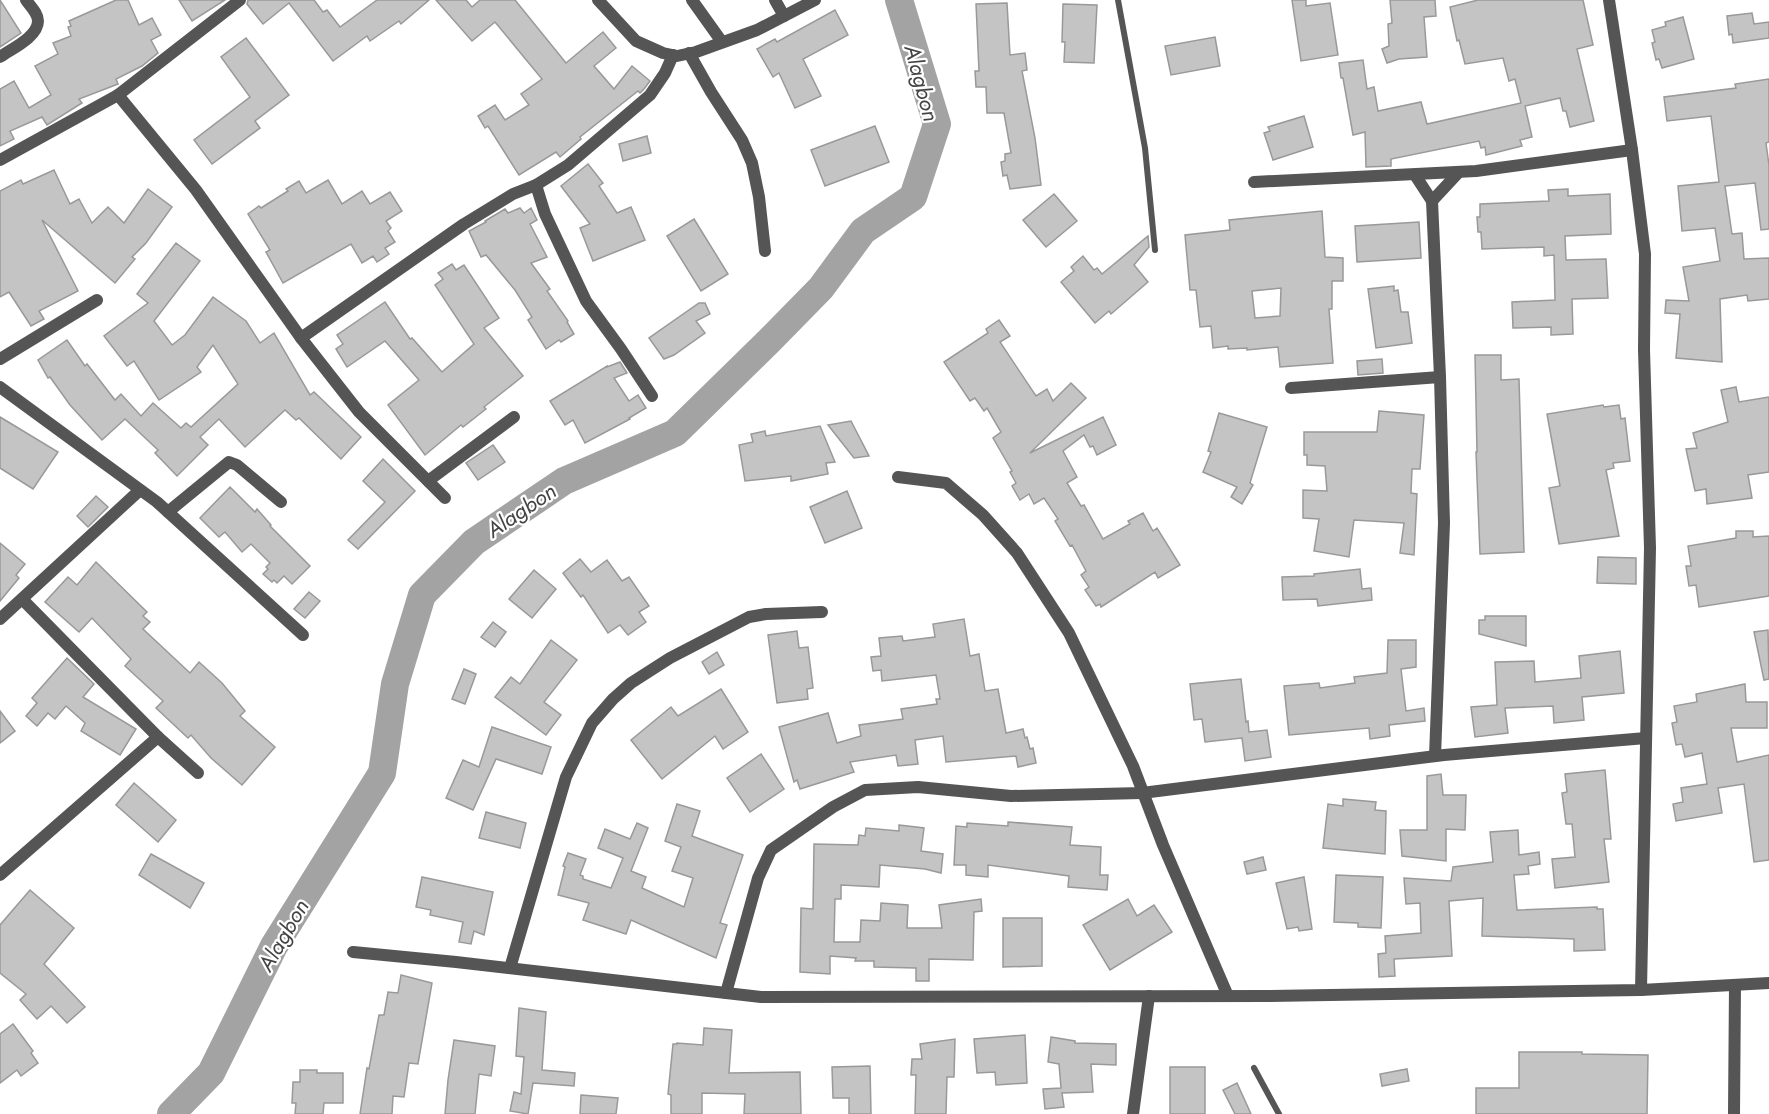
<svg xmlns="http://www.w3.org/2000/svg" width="1769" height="1114" viewBox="0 0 1769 1114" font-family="Jost,sans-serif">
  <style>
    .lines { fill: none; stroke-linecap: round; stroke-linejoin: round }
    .river { stroke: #a3a3a3; stroke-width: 28 }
    .building { fill: #c4c4c4; stroke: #999; stroke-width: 1.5; fill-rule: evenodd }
    .service { stroke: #555; stroke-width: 6 }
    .minor { stroke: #555; stroke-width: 12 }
    .labels { text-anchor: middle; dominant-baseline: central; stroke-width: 4.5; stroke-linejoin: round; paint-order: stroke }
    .water-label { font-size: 22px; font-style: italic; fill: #444; stroke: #fff }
  </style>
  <rect width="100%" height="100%" fill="#fff"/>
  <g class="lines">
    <path class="river" d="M171 1114 211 1073 274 946 382 773 395 684 422 595 474 542 564 481 675 433 769 341 821 288 863 231 913 197 937 124 899 0"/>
  </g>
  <g class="building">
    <path d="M0 0 21 33 0 47Z"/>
    <path d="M116 0H128L139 25 152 18 161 35 151 40 158 53 142 66 116 79 118 84 79 99 82 103 47 125 42 117 10 131 14 139 0 146V89L14 81 29 108 51 95 35 66 58 54 53 43 71 36 68 27 71 26 69 21Z"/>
    <path d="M179 0H225L192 21Z"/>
    <path d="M248 0H314L323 12 327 10 340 27 377 0H429L401 24 399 21 370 41 367 36 333 61 289 3 263 24 247 4Z"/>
    <path d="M436 0H466L472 7 480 0H515L566 63 603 32 616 48 594 66 614 89 632 66 650 81 644 89 640 93 638 91 580 137 581 139 560 157 556 152 519 175 488 126 485 128 478 116 495 105 505 120 529 105 521 94 542 79 495 22 472 41Z"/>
    <path d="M1292 0H1306V6L1330 3 1338 55 1301 61Z"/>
    <path d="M1390 0H1435L1436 16 1424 17 1427 57 1399 59 1387 63 1382 49 1389 46 1388 24 1392 23Z"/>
    <path d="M1478 0H1583L1593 45 1577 49 1594 121 1570 127 1566 111H1563L1560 98 1525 106 1532 137 1520 140 1522 146 1486 155 1485 147 1481 148 1479 141 1391 159V166L1366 167 1365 132 1353 135 1343 78H1341L1339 63 1363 60 1367 89 1374 87 1378 111 1421 102 1427 124 1521 103 1515 79 1509 81 1503 58 1465 64 1459 40 1457 41 1450 7Z"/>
    <path d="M1007 3 1010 55 1025 53 1027 70 1022 71 1035 138 1041 185 1010 189 1007 175 1003 176 1001 162 1005 161V154L1011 153 1004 113H987L986 87H976L975 71H979L976 4Z"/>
    <path d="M1063 4 1097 5 1094 63 1064 62 1065 42H1062Z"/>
    <path d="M835 10 848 35 803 59 821 96 795 108 779 73 773 77 757 49 775 39 777 42Z"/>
    <path d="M1752 13 1754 24 1769 22V38L1733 43 1732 34 1729 35 1727 16Z"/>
    <path d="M1683 17 1694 59 1662 68 1659 59 1656 60 1652 43 1655 42 1652 30 1666 26 1665 22Z"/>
    <path d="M1215 37 1220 66 1171 75 1165 46Z"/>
    <path d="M246 38 289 95 255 121 260 128 212 164 194 140 250 97 221 57Z"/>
    <path d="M1769 79V142L1766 143 1769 165V229L1761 230 1755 183 1725 186 1732 234 1742 233 1744 259 1769 258V299L1748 301 1747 295 1720 299 1722 362 1676 358 1680 314 1665 313 1666 300 1689 301 1683 267 1720 261 1715 228 1682 231 1678 186 1719 182 1711 116 1667 121 1664 97 1736 88 1735 84Z"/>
    <path d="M1304 116 1313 147 1273 160 1264 133 1270 131 1268 127Z"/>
    <path d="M875 126 889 162 825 186 811 150Z"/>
    <path d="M647 136 651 153 623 161 619 144Z"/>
    <path d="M588 164 603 183 599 186 617 213 631 207 645 240 593 261 580 228 590 224 561 186Z"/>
    <path d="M54 170 70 204 79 199 92 223 108 207 124 223 148 189 172 207 146 243 132 257 135 259 115 283 42 220 78 291 39 311 44 319 31 326 9 292 0 297V191L21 180 23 184Z"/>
    <path d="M328 180 342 204 362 191 370 204 390 192 402 211 386 221 391 228 388 231 395 242 385 248 389 254 377 262 373 256 362 263 351 244 283 283 266 252 270 250 248 214 259 206 261 208 288 191 286 189 299 181 306 193Z"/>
    <path d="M1568 189V196L1610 194 1611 234 1565 236 1566 260 1606 259 1608 298 1572 299 1573 334 1551 335V327L1513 328 1512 302 1555 300 1554 255 1544 256V247L1482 249 1481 232H1478L1477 217H1480V204L1549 201 1548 190Z"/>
    <path d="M1054 194 1077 221 1046 247 1023 220Z"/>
    <path d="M520 208 524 213 531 208 537 220 530 224 547 257 531 263 550 289 547 291 568 321 567 322 574 334 561 342 559 340 546 349 528 320 532 317 515 290 486 255 481 257 469 231 486 222 485 221 505 209 508 213Z"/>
    <path d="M1322 211 1325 257 1343 258V281H1332V309H1329L1333 363 1280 367 1278 347 1247 350V348L1228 349V346L1213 348 1211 326 1200 327 1196 290H1190L1185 235 1230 230 1229 220ZM1281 288 1280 316 1255 318 1252 291Z"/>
    <path d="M694 219 728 274 701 291 667 236Z"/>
    <path d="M1419 222 1421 258 1357 262 1355 226Z"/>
    <path d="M1148 236 1149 247 1134 265 1148 282 1111 314 1109 311 1095 323 1061 282 1074 271 1071 267 1083 256 1094 270 1097 268 1102 274Z"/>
    <path d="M176 243 200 261 154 321 172 345 185 335 213 297 246 321 260 343 274 333 310 395 314 392 361 437 341 459 299 418 296 420 285 410 245 447 219 419 200 437 208 445 177 476 155 453 158 450 125 419 102 440 70 405 50 377 48 378 38 360 67 340 85 366 87 364 115 400 121 394 141 416 153 403 181 428 186 423 191 427 238 384 213 345 197 367 201 372 159 400 134 361 127 366 104 336 148 303 137 294Z"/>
    <path d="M452 264 456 270 464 265 499 318 484 328 523 376 484 407 486 409 463 427 461 425 425 455 388 405 419 380 385 341 347 367 336 349 343 344 337 335 385 302 410 339 412 338 442 372 474 344 435 285 443 279 438 273Z"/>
    <path d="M1394 286V291L1398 290 1401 312H1408L1412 343 1376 348 1368 289Z"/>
    <path d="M699 303H705L710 314 696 321 705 333 674 355 664 359 649 338Z"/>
    <path d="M999 320 1010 336 1000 342 1036 396 1047 389 1053 401 1071 383 1086 398 1030 453 1103 417 1116 445 1097 455 1093 446 1090 447 1084 435 1063 451 1077 477 1067 483 1081 506 1084 505 1103 539 1130 524 1128 521 1143 513 1153 531 1157 528 1180 565 1158 578 1155 572 1101 607 1100 604 1096 606 1085 590 1089 587 1081 575 1086 571 1072 545 1070 546 1055 521 1058 519 1044 498 1034 504 1029 494 1020 500 1012 486 1016 483 1010 472 1012 471 993 438 1001 432 987 408 984 411 975 398 970 401 944 362 988 333 986 329Z"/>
    <path d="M1475 355H1501V380L1519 379 1524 552 1480 554 1476 452H1477Z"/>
    <path d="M1382 359 1383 373 1358 375 1357 361Z"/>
    <path d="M620 362 627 373 614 378 629 401 638 395 646 408 629 418 630 419 585 443 573 420 565 425 550 401 607 366V367Z"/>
    <path d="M1736 387 1739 402 1769 397V472L1748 475 1752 498 1707 504 1706 489 1695 491 1686 449 1697 448 1693 433 1728 422 1721 390Z"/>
    <path d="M1603 405 1604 407 1619 405 1621 419 1625 418 1630 461 1613 463 1614 468 1606 470 1619 536 1559 544 1549 488 1560 486 1547 414Z"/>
    <path d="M1379 411 1424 415 1420 469H1412L1411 493 1417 494 1414 555 1400 553 1404 523 1354 520 1349 557 1314 551 1319 519 1303 518V490L1327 491 1325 466 1307 465V455H1304V432H1377Z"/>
    <path d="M1219 413 1267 427 1250 483 1253 485 1242 504 1231 497 1237 487 1203 472 1211 452 1208 451Z"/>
    <path d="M0 417 58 452 33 489 0 468Z"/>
    <path d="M851 421 869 456 854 458 828 425Z"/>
    <path d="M820 426 835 462 826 463 828 474 791 481V476L745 481 739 445 753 442 751 434 765 431 766 436Z"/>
    <path d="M493 445 505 462 478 480 466 463Z"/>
    <path d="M383 459 415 491 358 549 348 540 385 502 363 481Z"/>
    <path d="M230 487 255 512 257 509 271 525 270 526 310 566 292 584 284 576 277 583 274 580 272 582 263 574 268 569 266 567 270 563 251 544 242 552 225 532 219 537 200 518Z"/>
    <path d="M847 491 862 528 825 543 810 507Z"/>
    <path d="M96 496 108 507 88 527 77 516Z"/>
    <path d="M1736 531H1753V537L1769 536V596L1699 607 1696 585 1689 586 1686 566H1691L1688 546 1736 538Z"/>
    <path d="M0 543 25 564 16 575 19 578 0 601Z"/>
    <path d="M1598 557 1636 558V584L1597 583Z"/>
    <path d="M580 559 591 572 607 560 622 581 629 577 649 606 639 612 646 622 628 635 620 625 608 633 583 595 581 597 563 573Z"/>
    <path d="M96 562 147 612 143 616 150 622 143 629 190 673 199 662 222 683 245 711 240 716 275 747 242 785 211 758 191 735 188 738 156 708 163 701 125 666 131 659 92 618 79 632 45 602 68 577 77 585Z"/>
    <path d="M1360 569 1362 589 1371 588 1372 600 1318 606 1317 599 1283 600 1282 577 1314 576V574Z"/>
    <path d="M534 570 556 589 532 618 509 599Z"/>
    <path d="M309 592 320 601 305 618 294 609Z"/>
    <path d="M1485 616H1526V646L1479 634V620H1485Z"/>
    <path d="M964 619 970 656 979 654 985 691 998 689 1006 733 1023 729 1025 738 1027 737 1030 749 1033 748 1036 763 1018 767 1016 756 946 762 943 736 915 740 918 764 898 766 896 755 850 762 854 772 800 789 797 780 794 782 779 727 828 713 837 743 861 736 859 725 903 719 901 709 937 704 936 699H940L936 675 882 681 881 670 873 671 871 657 881 656 879 638 902 636 903 641 935 637 933 624Z"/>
    <path d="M493 622 506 632 495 647 481 637Z"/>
    <path d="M1768 630 1769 679 1764 680 1754 632Z"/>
    <path d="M797 631 799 648 808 647 813 688 807 689 808 699 777 703 768 635Z"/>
    <path d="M551 640 577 660 544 702 561 715 546 735 495 697 511 677 520 684Z"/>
    <path d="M1388 640H1416V667L1401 669 1406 711 1424 708 1425 721 1389 725 1390 736 1370 739 1369 728 1289 735 1284 686 1319 683 1320 688 1355 683 1354 677 1387 673Z"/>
    <path d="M1620 651 1624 693 1582 697 1584 720 1554 723 1553 706 1505 708 1508 733 1475 737 1471 707 1497 705 1495 662 1534 661 1535 682 1581 678 1579 656Z"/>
    <path d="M717 652 724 665 709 674 702 662Z"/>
    <path d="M67 658 94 684 83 697 136 729 120 755 81 731 85 723 66 706 55 719 48 713 37 726 26 716 37 703 32 698Z"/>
    <path d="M464 669 476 674 465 704 452 699Z"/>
    <path d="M1241 679 1246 722 1248 721 1249 732 1267 730 1271 757 1245 761 1242 738 1205 742 1202 719 1194 720 1190 684Z"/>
    <path d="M1745 684 1746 702H1767V728H1731L1737 762 1769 755V860L1754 862 1744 784 1718 788 1722 813 1676 821 1673 804 1683 802 1681 788 1707 784 1702 753 1685 757 1682 744 1676 745 1672 723 1677 722 1674 706 1697 702 1696 694Z"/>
    <path d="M721 689 748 732 723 749 715 736 662 779 631 740 671 707 678 716Z"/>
    <path d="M0 711 15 731 0 743Z"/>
    <path d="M492 727 551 747 542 774 496 759 473 810 446 798 463 760 479 767Z"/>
    <path d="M761 754 784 789 750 812 727 778Z"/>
    <path d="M1605 770 1611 839H1604L1609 882 1555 888 1552 859 1575 857 1572 824H1566L1562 793 1567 792 1565 774Z"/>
    <path d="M1441 774 1443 795H1466L1465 830 1446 829V861L1402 856 1400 830H1427V776Z"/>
    <path d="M134 783 176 820 158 842 116 805Z"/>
    <path d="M1343 799 1376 802 1375 810 1386 811 1385 854 1323 848 1328 804 1343 806Z"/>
    <path d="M677 804 700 811 692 836 743 855 720 923 727 925 716 958 631 920 626 934 583 920 589 903 558 895 565 867 563 866 568 853 586 859 580 875 583 876V879L611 888 623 858 598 848 605 829 630 839 637 823 648 828 631 871 646 877 642 888 684 907 693 878 672 871 681 847 665 841Z"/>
    <path d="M486 812 526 823 520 848 479 838Z"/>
    <path d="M1008 822 1072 827 1070 845 1101 847 1100 875H1108L1107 890 1068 887 1069 876 988 865V877L966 875V865H954L956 826 967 827V823L1008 826Z"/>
    <path d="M899 825 924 828 921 851 943 854 941 873 925 869 880 865 879 887 841 885V899H835L834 942H860L861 920 880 921 881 903 908 905 907 928H942L939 905 981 899 982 911 974 912 973 960 929 959V981H916V968L874 967V961H855L856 958 830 956V974L800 972 801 908 813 909 814 844 858 845 859 835 865 836 866 828 899 831Z"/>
    <path d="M1518 830 1519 855 1539 852 1540 864 1528 866 1529 874 1514 875 1517 910 1597 907V909H1603L1605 950 1574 951V939L1482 936 1483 898 1449 901 1452 956 1394 959 1395 976 1379 977 1378 954 1386 953 1385 936 1421 933 1420 903 1406 904 1404 878 1451 881 1453 867 1493 862 1490 832Z"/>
    <path d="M151 854 204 883 190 908 139 875Z"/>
    <path d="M1263 857 1266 870 1247 874 1244 862Z"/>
    <path d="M1336 875 1383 877 1381 928 1358 927V923L1334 922Z"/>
    <path d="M422 877 493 892 484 935 474 931 471 944 459 942 463 922 430 915 431 910 416 907Z"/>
    <path d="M1304 877 1312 929 1299 931 1298 927 1287 929 1276 883Z"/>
    <path d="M30 890 74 928 44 964 85 1007 67 1023 51 1006 37 1019 20 1000 26 994 0 973V925Z"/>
    <path d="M1128 899 1137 916 1154 905 1172 932 1110 970 1083 925Z"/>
    <path d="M1003 918H1042V966L1003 967Z"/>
    <path d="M401 975 432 983 418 1064 409 1063 404 1097 393 1096 392 1114H360L367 1068 369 1069 379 1015H384L388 992 398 993Z"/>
    <path d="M519 1008 546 1012 542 1070 575 1073 574 1086 533 1083 528 1114 510 1111 514 1092 521 1094 524 1057 516 1056Z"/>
    <path d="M13 1024 33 1051 31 1053 38 1063 21 1076 17 1070 0 1083V1034Z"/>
    <path d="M704 1028 732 1030 729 1073 800 1072 801 1114H744L745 1094 702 1093V1114H671V1095L668 1094 673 1044H677V1043L703 1045Z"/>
    <path d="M1025 1035 1027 1083 996 1085 995 1072 977 1073 974 1039Z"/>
    <path d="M1051 1037 1075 1041V1043L1116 1044V1065L1091 1064 1093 1092 1062 1093 1064 1107 1045 1109 1043 1089 1061 1088 1059 1064 1048 1062Z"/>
    <path d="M955 1039 954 1077H947L946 1114H915L916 1075H911L912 1059H922L920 1044Z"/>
    <path d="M454 1040 495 1046 491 1076 479 1074 475 1114H445L448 1080Z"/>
    <path d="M1519 1052H1582V1054L1648 1055 1647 1114H1476V1088H1519Z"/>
    <path d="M870 1066 871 1114H849V1098H833L832 1067Z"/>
    <rect x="1170" y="1067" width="35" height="47"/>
    <path d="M1407 1069 1409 1081 1382 1086 1380 1074Z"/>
    <path d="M300 1070H317V1073H343V1103H324L323 1114H295L296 1103H292L293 1082H300Z"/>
    <path d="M1237 1083 1251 1114H1235L1223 1090Z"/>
    <path d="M581 1095 618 1098 616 1114H580Z"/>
  </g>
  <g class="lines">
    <g class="service">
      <path d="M1118 0 1145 148 1155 250"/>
      <path d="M1254 1068 1279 1114"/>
    </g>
    <g class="minor">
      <path d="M598 0 636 41 663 53 677 56 696 52 757 30 815 0"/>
      <path d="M692 0 722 42"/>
      <path d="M775 0 784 16"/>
      <path d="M1609 0 1632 150 1645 254 1644 350 1650 548 1641 990"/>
      <path d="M689 53 711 92 742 140 752 163 759 197 765 251"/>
      <path d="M0 57C11 49 38 37 38 21 38 13 30 6 26 0"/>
      <path d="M118 95 196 190 301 338 359 412 445 498"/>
      <path d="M0 160 118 95 240 0"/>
      <path d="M1415 175 1432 201 1440 377 1444 523 1435 756"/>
      <path d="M1254 182 1476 171 1632 150"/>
      <path d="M536 185 545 214 586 301 621 349 652 396"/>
      <path d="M1432 201 1459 172"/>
      <path d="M301 338 464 224 513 194 536 185 568 165 650 95 665 73 673 55"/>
      <path d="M0 359 97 300"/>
      <path d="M0 387 157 502 303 635"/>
      <path d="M1291 388 1440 377"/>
      <path d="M898 477 946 483 983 515 1017 553 1069 633 1133 766 1163 845 1228 996"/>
      <path d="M428 481 514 417"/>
      <path d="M168 512 229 462 237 465 281 502"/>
      <path d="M22 599 158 737 198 773"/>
      <path d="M0 619 140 490"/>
      <path d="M0 875 158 737"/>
      <path d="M353 952 456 962 761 997 1266 996 1641 990 1769 983"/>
      <path d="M510 968 566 777 592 723 613 699 631 683 670 658 749 617 766 614 822 612"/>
      <path d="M726 993 758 878 771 850 833 807 865 790 918 787 1011 796 1142 793 1444 755 1646 738"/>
      <path d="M1133 1114 1149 996"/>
      <path d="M1734 1114 1735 985"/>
    </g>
  </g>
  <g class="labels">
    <g class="water-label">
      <text transform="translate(922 83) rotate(75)">Alagbon</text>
      <text transform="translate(521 510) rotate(-34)">Alagbon</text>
      <text transform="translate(283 935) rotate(-60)">Alagbon</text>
    </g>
  </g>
</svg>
